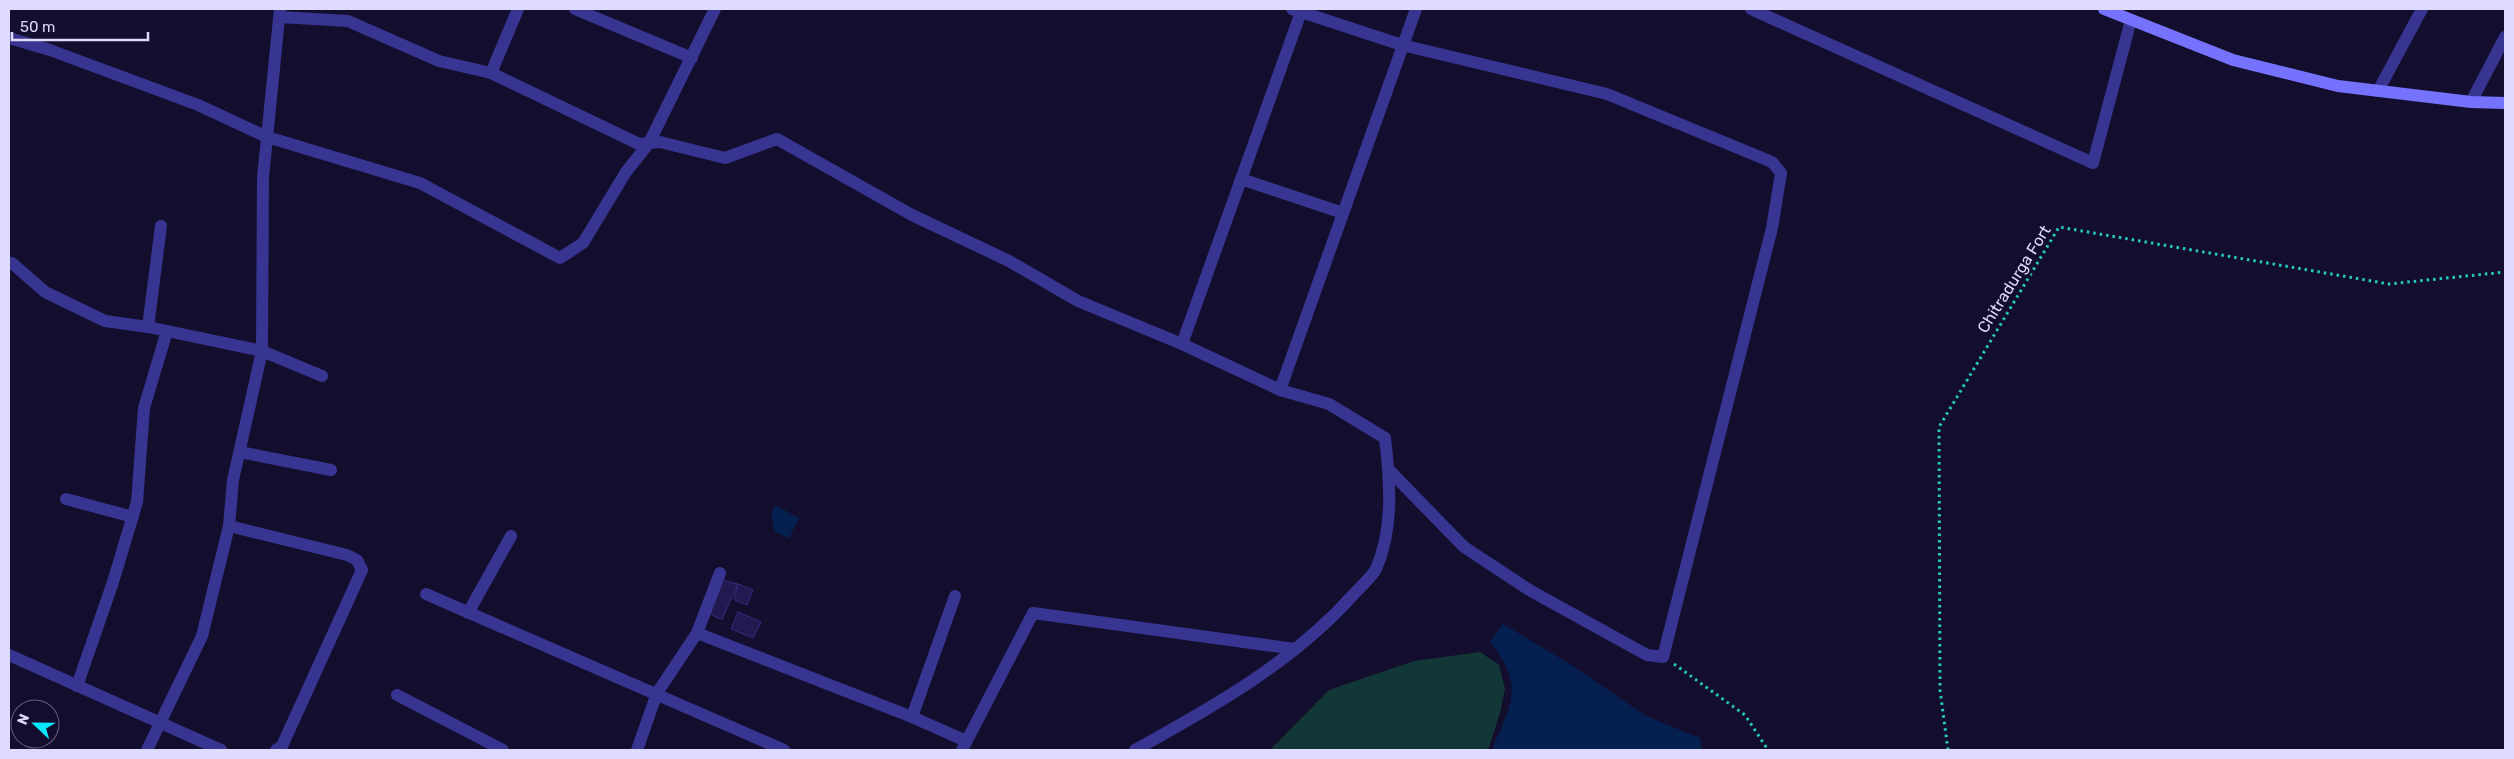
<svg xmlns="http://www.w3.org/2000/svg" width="2514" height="759" viewBox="0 0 2514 759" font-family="Rubik,sans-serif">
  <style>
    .green { fill: #113837 }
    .water { fill: #052050 }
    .building { fill: #241851; stroke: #39287f }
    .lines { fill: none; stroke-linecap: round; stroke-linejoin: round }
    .path { stroke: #23cbc1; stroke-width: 3; stroke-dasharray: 2.5 4; stroke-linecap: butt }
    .street { stroke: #383592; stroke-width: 12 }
    .secondary { stroke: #7572ff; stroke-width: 12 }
    .labels { text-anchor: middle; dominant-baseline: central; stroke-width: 5; stroke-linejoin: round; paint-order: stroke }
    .street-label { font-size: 16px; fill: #dfdbff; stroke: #140e2e }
  </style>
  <rect width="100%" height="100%" fill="#140e2e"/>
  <path class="green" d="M1480 652 1499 665 1505 689 1500 713 1488 750H1270L1329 690 1414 661Z"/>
  <g class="water">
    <path d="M775 505 799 518 789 538 775 532 771 513Z"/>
    <path d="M1503 624 1573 666 1646 716 1700 738 1702 750H1492C1512 701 1525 688 1490 641Z"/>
  </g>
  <g class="building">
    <path d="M721 580 738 584 722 619 715 617 709 612Z"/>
    <path d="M738 584 753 590 747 605 734 600Z"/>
    <path d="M738 612 761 622 753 638 731 629Z"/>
  </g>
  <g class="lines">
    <g class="path">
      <path d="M1674 664 1745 715 1768 750"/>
      <path d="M1948 750 1940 690 1939 427 2059 227 2389 284 2505 272"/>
    </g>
    <g class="street">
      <path d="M575 9 692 58"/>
      <path d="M1292 9 1402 45 1607 94 1772 162 1781 173 1772 228 1663 657 1647 655 1531 591 1464 547 1389 470"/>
      <path d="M1751 9 2093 163 2131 20"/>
      <path d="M279 17 348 21 439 61 491 73 639 144 660 142 725 158 777 139 912 215 1009 261 1078 301 1182 344 1280 390 1329 404 1385 438C1390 481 1394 528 1376 569 1371 578 1360 587 1353 595 1293 662 1213 707 1135 750"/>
      <path d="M9 38 50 50 198 105 267 137 420 183 560 258 583 243 626 172 649 143 715 9"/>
      <path d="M491 73 518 9"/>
      <path d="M2378 91 2422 9"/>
      <path d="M2471 102 2505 37"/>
      <path d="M1241 179 1343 213"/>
      <path d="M9 264 12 263 45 292 105 321 148 327 262 351 322 376"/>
      <path d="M148 327 161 226"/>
      <path d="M1182 344 1301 12"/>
      <path d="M1280 390 1416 9"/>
      <path d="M240 452 331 470"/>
      <path d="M66 499 133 517"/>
      <path d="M229 526 347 555 357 560 362 570 282 746 276 750"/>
      <path d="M426 594 784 750"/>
      <path d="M468 613 511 536"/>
      <path d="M697 633 912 717 966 741"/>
      <path d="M9 655 221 750"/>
      <path d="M77 686 113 582 137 502 144 408 167 331"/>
      <path d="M397 695 503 750"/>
      <path d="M912 717 955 596"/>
      <path d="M147 750 202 636 229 526 233 480 262 351 263 177 280 9"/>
      <path d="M637 750 657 693 697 633 720 573"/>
      <path d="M962 750 1033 613 1295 649"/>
    </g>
    <path class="secondary" d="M2104 9 2233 60 2338 86 2471 102 2505 103"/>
  </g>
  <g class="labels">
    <g class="street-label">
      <text transform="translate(2014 279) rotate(-58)">Chitradurga Fort</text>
    </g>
  </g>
  <rect width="2514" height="759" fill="none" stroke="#dfdbff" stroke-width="20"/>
  <g transform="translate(35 724) rotate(292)"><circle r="24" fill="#140e2e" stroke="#656082"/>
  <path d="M0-4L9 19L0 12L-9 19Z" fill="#07e7ff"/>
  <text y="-8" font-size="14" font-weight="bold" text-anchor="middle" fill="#dfdbff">N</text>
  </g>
  <path d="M12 32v8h136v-8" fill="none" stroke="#dfdbff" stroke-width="2.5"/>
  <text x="20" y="32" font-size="15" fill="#dfdbff" stroke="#140e2e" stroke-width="4" paint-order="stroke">50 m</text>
</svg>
